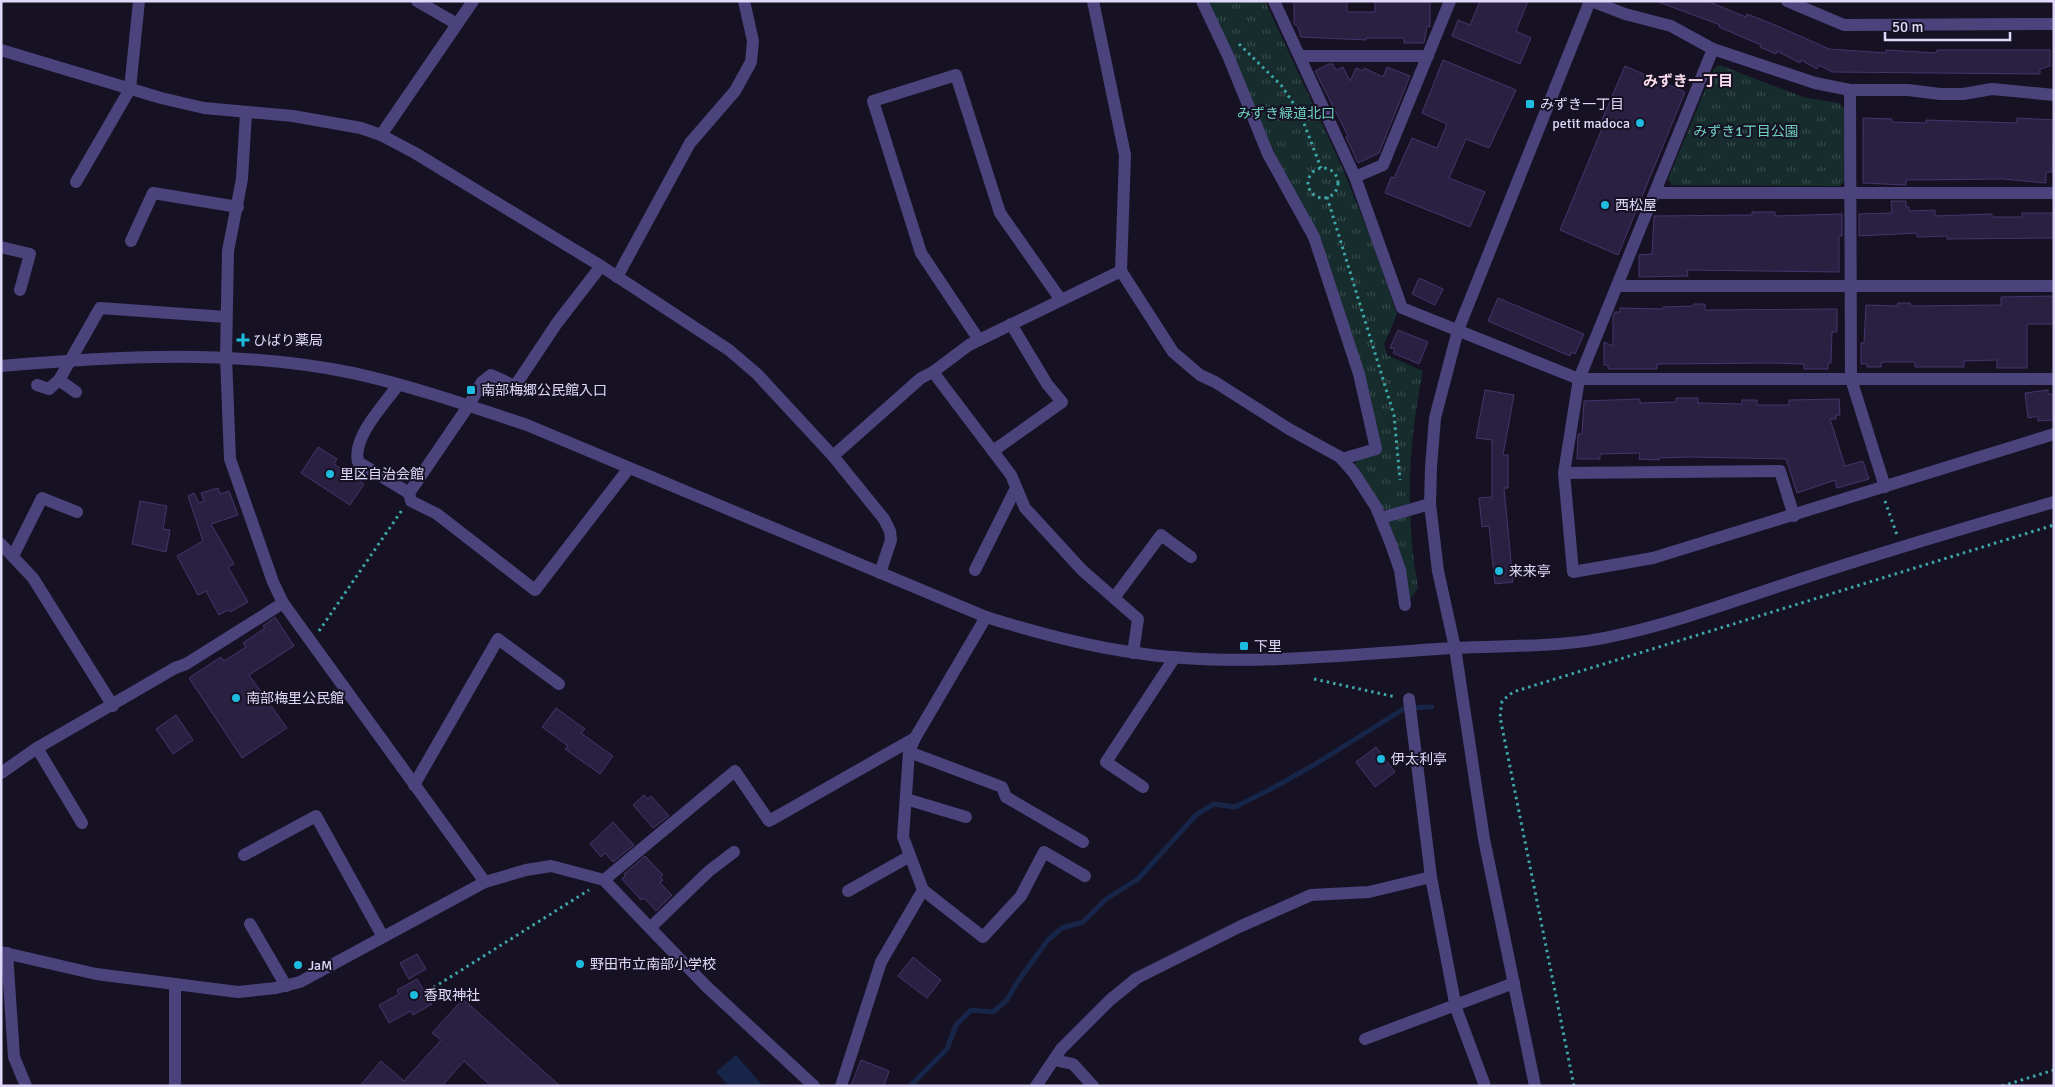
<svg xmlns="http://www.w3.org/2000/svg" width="2055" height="1087" viewBox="0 0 2055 1087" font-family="Signika,'Noto Sans JP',sans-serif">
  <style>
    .park { fill: url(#park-tufts) }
    .water { fill: #172648 }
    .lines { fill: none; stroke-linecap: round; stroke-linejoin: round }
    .stream { stroke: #172648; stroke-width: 5 }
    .building { fill: #2a2042; stroke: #45356b }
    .path { stroke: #3fa5a8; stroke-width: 3; stroke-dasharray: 2.5 4; stroke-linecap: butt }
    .minor { stroke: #4a437c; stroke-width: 12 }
    .poi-dot { fill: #1fbce1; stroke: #161224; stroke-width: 2 }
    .labels { text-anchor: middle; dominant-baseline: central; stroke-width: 4; stroke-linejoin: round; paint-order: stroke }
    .poi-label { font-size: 14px; fill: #e0d9fa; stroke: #161224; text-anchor: start }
    .park-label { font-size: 14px; fill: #6fd1c1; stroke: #161224 }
    .neighbourhood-label { font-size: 15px; font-weight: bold; fill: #fadbec; stroke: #161224 }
  </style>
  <defs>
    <pattern id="park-tufts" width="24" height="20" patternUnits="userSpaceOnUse" patternTransform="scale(1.25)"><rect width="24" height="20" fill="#162c2d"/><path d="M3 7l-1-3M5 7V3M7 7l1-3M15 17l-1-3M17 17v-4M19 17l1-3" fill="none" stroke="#384a4c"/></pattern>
  </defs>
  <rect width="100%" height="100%" fill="#161224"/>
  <g class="park">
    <path d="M1206 1H1265L1343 169 1374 247 1397 314 1384 344 1387 355 1423 371C1408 444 1405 514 1418 588L1409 600 1354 467 1357 459 1382 452 1364 375 1279 163Z"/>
    <path d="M1720 65 1803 97 1839 103 1844 108 1845 180 1840 186 1672 185 1668 179 1714 68Z"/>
  </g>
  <path class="water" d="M736 1055 763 1086H729L716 1072Z"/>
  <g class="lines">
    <path class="stream" d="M910 1086 947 1049 956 1025 971 1010 993 1012 1007 1000 1018 981 1048 940 1062 928 1083 922 1106 899 1138 879 1196 815 1214 804 1235 807 1271 789 1312 766 1405 708 1432 707"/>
  </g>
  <g class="building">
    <path d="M1294 1H1347V12H1375V1H1430V27L1427 26 1424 43H1404V38H1366V40L1301 37 1298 27 1294 24Z"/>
    <path d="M1480 1H1528L1516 31 1531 38 1520 64 1452 36 1458 20 1470 25Z"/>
    <path d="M1656 1H1707L1746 17 1747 14 1775 25 1829 49 1886 53V50L1936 53 1937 50H2050V66L2040 69V74L1832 72 1819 65 1817 69 1801 60 1800 63 1777 51 1776 54 1760 47 1761 45 1719 27 1720 25Z"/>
    <path d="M1443 60 1516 90 1489 148 1466 139 1449 178 1485 192 1470 227 1385 193 1391 177 1394 178 1412 138 1437 148 1447 124 1422 113Z"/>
    <path d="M1329 64H1333L1336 70 1343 67 1350 81 1356 68 1363 71 1364 68 1383 77 1387 67 1410 76 1379 153 1358 163 1346 137 1348 136 1315 71Z"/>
    <path d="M1625 66 1685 92 1618 255 1560 230 1604 124 1601 122Z"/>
    <path d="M1863 118 1892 119V122L1926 123V120L2017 123V118L2054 120 2052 172H2046V183L2003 179 1906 180V185L1863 183Z"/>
    <path d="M1891 201H1906V207H1909V211L1935 210V216L1992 214V217H2022V213H2054V238L1947 239V236L1917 237V233L1859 236V214L1892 213Z"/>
    <path d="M1752 212H1775V216L1842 214V236H1839V272L1687 270 1688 276 1639 277V255L1652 254 1654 216 1752 215Z"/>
    <path d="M1419 278 1443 289 1435 305 1412 294Z"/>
    <path d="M2054 296V324H2027V368H1997V360L1964 361V367H1915V362H1885L1881 363V367H1867V364H1861V343H1864L1866 305 1898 306V303H1910L1911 306 2001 305V297Z"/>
    <path d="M1498 298 1584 334 1575 354 1571 352 1570 356 1488 321Z"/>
    <path d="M1694 304H1705V310L1837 309V332H1832L1831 363H1828V369H1804V364L1773 363 1657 364V369H1608V365H1604V342L1613 346V316L1615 312H1620V308L1663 309V307L1693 306Z"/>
    <path d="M1398 330 1428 342 1419 364 1393 353 1395 349 1390 348Z"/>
    <path d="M1485 390 1514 395 1503 455H1508V488H1504L1513 582 1495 584 1489 526 1482 527 1479 498 1492 497V440L1476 438Z"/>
    <path d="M2048 390V394H2054V420L2038 421V416L2028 418 2025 393Z"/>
    <path d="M1676 398H1698V403L1742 404V400H1757V405H1789V400L1839 399 1840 415H1836V419H1830L1845 466 1863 461 1869 479 1837 488 1835 480 1797 493 1786 459 1691 457 1659 458V460L1639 459 1640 453 1600 454V459H1577L1578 434H1582L1584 401 1640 399V403L1676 402Z"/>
    <path d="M318 447 337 459 334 464 364 484 350 505 301 473Z"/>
    <path d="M218 488 220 494 229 491 238 515 211 524 234 564 228 567 248 602 230 612 228 610 219 615 206 591 198 595 177 556 203 541 188 496 194 493 199 503 204 501 201 493Z"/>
    <path d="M140 501 167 506 163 529 170 530 166 552 132 544Z"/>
    <path d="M275 617 294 646 249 675 287 728 242 758 189 678 221 657 224 661 246 647 243 643 265 628 263 626Z"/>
    <path d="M556 708 585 729 581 733 613 756 600 774 565 749 568 746 542 727Z"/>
    <path d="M176 715 193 740 173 754 156 729Z"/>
    <path d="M1376 747 1395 772 1375 787 1356 762Z"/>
    <path d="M644 795 647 799 651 796 669 816 653 828 633 805Z"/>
    <path d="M613 822 634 845 613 862 605 853 601 857 590 844Z"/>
    <path d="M645 856 663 875 660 877 663 880 660 883 672 895 656 911 644 898 641 900 622 879 625 876 624 874Z"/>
    <path d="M417 954 426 969 409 979 400 963Z"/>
    <path d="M913 957 941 980 927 998 898 976Z"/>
    <path d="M417 979 432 1004 413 1015 411 1011 389 1023 379 1005 399 994 397 990Z"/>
    <path d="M463 999 560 1086H491L464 1061 442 1086H360L381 1061 404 1081 441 1040 432 1033Z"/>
    <path d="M861 1060 889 1071 884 1086H851Z"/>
  </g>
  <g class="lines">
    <g class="path">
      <path d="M1239 44 1281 85 1300 113 1321 168"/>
      <circle cx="1323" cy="183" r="15"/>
      <path d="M1327 197 1394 415 1400 480"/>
      <path d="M1885 501 1897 535"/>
      <path d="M319 631 402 510"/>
      <path d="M1314 679 1396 697"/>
      <path d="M428 991 589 890"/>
      <path d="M1574 1086 1500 717 1502 701 1513 692 2054 525"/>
      <path d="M2002 1086 2054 1070"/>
    </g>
    <g class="minor">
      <path d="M417 1 457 24"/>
      <path d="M1093 1 1125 155 1121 271 1173 352 1200 375 1215 382 1289 429 1340 457 1354 473 1376 507 1391 544 1400 570 1405 605"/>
      <path d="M1202 1 1229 58 1268 154 1314 237 1359 374 1376 449 1342 459"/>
      <path d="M1274 1 1355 177 1402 308 1579 379H2054"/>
      <path d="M1591 1 1625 14 1671 26 1713 49 1815 83 1850 90H1908L1940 94H1963L1992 89 2054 95"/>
      <path d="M1787 1 1844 25 2054 24"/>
      <path d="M1713 49 1579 379 1564 473 1573 572 1653 558 2054 434"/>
      <path d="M1 50 161 98 204 108 293 116 361 128 381 135 415 153 601 266 729 350 757 374 833 456 884 519 890 531 891 540 880 573"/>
      <path d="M1300 56H1428"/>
      <path d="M1850 90 1851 379 1885 487"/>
      <path d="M246 113 242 179 228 251 226 357 230 459 273 582 283 603 485 882"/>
      <path d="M381 135 473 1"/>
      <path d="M1355 177 1383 165 1450 1"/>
      <path d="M76 182 130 89 139 1"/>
      <path d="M1655 193H2054"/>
      <path d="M131 241 153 193 238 207"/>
      <path d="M1 247 30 254 20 290"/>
      <path d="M601 266 557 323 515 386 491 375 482 382 469 405 409 493 411 501 437 514 535 590 629 468"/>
      <path d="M617 277 690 143 735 91 751 62 753 41 744 1"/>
      <path d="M1617 286H2054"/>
      <path d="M979 340 921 253 873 101 956 75 1000 213 1061 300"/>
      <path d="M1 366C119 356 236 349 353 373 412 386 470 406 527 425L986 617C1034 632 1081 645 1130 652 1236 669 1347 654 1454 648 1508 645 1565 648 1618 635 1682 621 1744 597 1807 577 1889 550 1971 526 2054 502"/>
      <path d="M933 372 1011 475 1025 508 1082 570 1138 619 1133 653"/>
      <path d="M59 380 100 308 226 317"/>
      <path d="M37 385 49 389 59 380 76 392"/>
      <path d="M398 385C384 405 352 437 358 462L409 493"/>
      <path d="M993 451 1062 402 1047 384 1011 324"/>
      <path d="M833 456 921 378 933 372 969 345 1121 271"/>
      <path d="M1564 473 1780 471 1794 516"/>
      <path d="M1381 518 1430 504"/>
      <path d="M1 544 33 578 113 706"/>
      <path d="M13 556 42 498 77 512"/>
      <path d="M975 570 1016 488"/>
      <path d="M1114 598 1161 535 1191 557"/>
      <path d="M1409 699 1431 877 1456 1008 1485 1086"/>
      <path d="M37 748 82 823"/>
      <path d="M909 752 1002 787 1006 797 1083 842"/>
      <path d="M1 773 37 748 175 668 186 664 283 603"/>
      <path d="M414 785 498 639 559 684"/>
      <path d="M1143 787 1106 762 1175 657"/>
      <path d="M906 799 966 817"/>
      <path d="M244 855 316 816 383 937"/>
      <path d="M604 880 735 771 769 821 915 738 986 617"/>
      <path d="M923 890 983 937 1021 896 1044 852 1085 876"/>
      <path d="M848 891 910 856"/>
      <path d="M250 924 286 986"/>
      <path d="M650 928 707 987 814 1086"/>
      <path d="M1 952 96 974 238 992 276 988 300 982 485 882 526 870 551 866 604 880 650 928 709 871 734 852"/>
      <path d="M7 953 14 1057 26 1086"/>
      <path d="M1365 1039 1514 983"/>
      <path d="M1054 1060 1073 1064 1093 1086"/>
      <path d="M175 1086V984"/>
      <path d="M841 1086 881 962 923 890 903 837 909 752 915 738"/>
      <path d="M1036 1086 1061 1049 1110 1000 1137 978 1239 927 1311 895 1369 892 1431 877"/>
      <path d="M1535 1086 1484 839 1455 648 1438 571 1430 504 1431 467 1435 418 1458 330 1590 1"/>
    </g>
  </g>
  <g class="poi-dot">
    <rect x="1525" y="99" width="10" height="10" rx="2.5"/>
    <circle cx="1640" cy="123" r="5"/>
    <circle cx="1605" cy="205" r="5"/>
    <path d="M240.5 332.5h5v5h5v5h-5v5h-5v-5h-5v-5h5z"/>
    <rect x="466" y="385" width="10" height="10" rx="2.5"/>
    <circle cx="330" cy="474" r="5"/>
    <circle cx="1499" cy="571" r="5"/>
    <rect x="1239" y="641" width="10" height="10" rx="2.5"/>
    <circle cx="236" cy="698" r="5"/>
    <circle cx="1381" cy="759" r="5"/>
    <circle cx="580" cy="964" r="5"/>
    <circle cx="298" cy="965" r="5"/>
    <circle cx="414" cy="995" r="5"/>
  </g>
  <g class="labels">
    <g class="poi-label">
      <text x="1540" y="104">みずき一丁目</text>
      <text x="1630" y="123" text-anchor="end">petit madoca</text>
      <text x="1615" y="205">西松屋</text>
      <text x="253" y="340">ひばり薬局</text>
      <text x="481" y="390">南部梅郷公民館入口</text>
      <text x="340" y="474">里区自治会館</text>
      <text x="1509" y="571">来来亭</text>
      <text x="1254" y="646">下里</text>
      <text x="246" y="698">南部梅里公民館</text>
      <text x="1391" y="759">伊太利亭</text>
      <text x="590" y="964">野田市立南部小学校</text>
      <text x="308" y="965">JaM</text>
      <text x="424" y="995">香取神社</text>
    </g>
    <g class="park-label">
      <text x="1286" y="113">みずき緑道北口</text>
      <text x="1746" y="131">みずき1丁目公園</text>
    </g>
    <g class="neighbourhood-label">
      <text x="1688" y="81">みずき一丁目</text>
    </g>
  </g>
  <rect width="2055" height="1087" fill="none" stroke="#e0d9fa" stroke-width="5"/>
  <path d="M1885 32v8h125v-8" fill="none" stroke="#e0d9fa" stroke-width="2.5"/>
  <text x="1892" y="32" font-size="15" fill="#e0d9fa" stroke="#161224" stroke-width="4" paint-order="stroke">50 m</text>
</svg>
